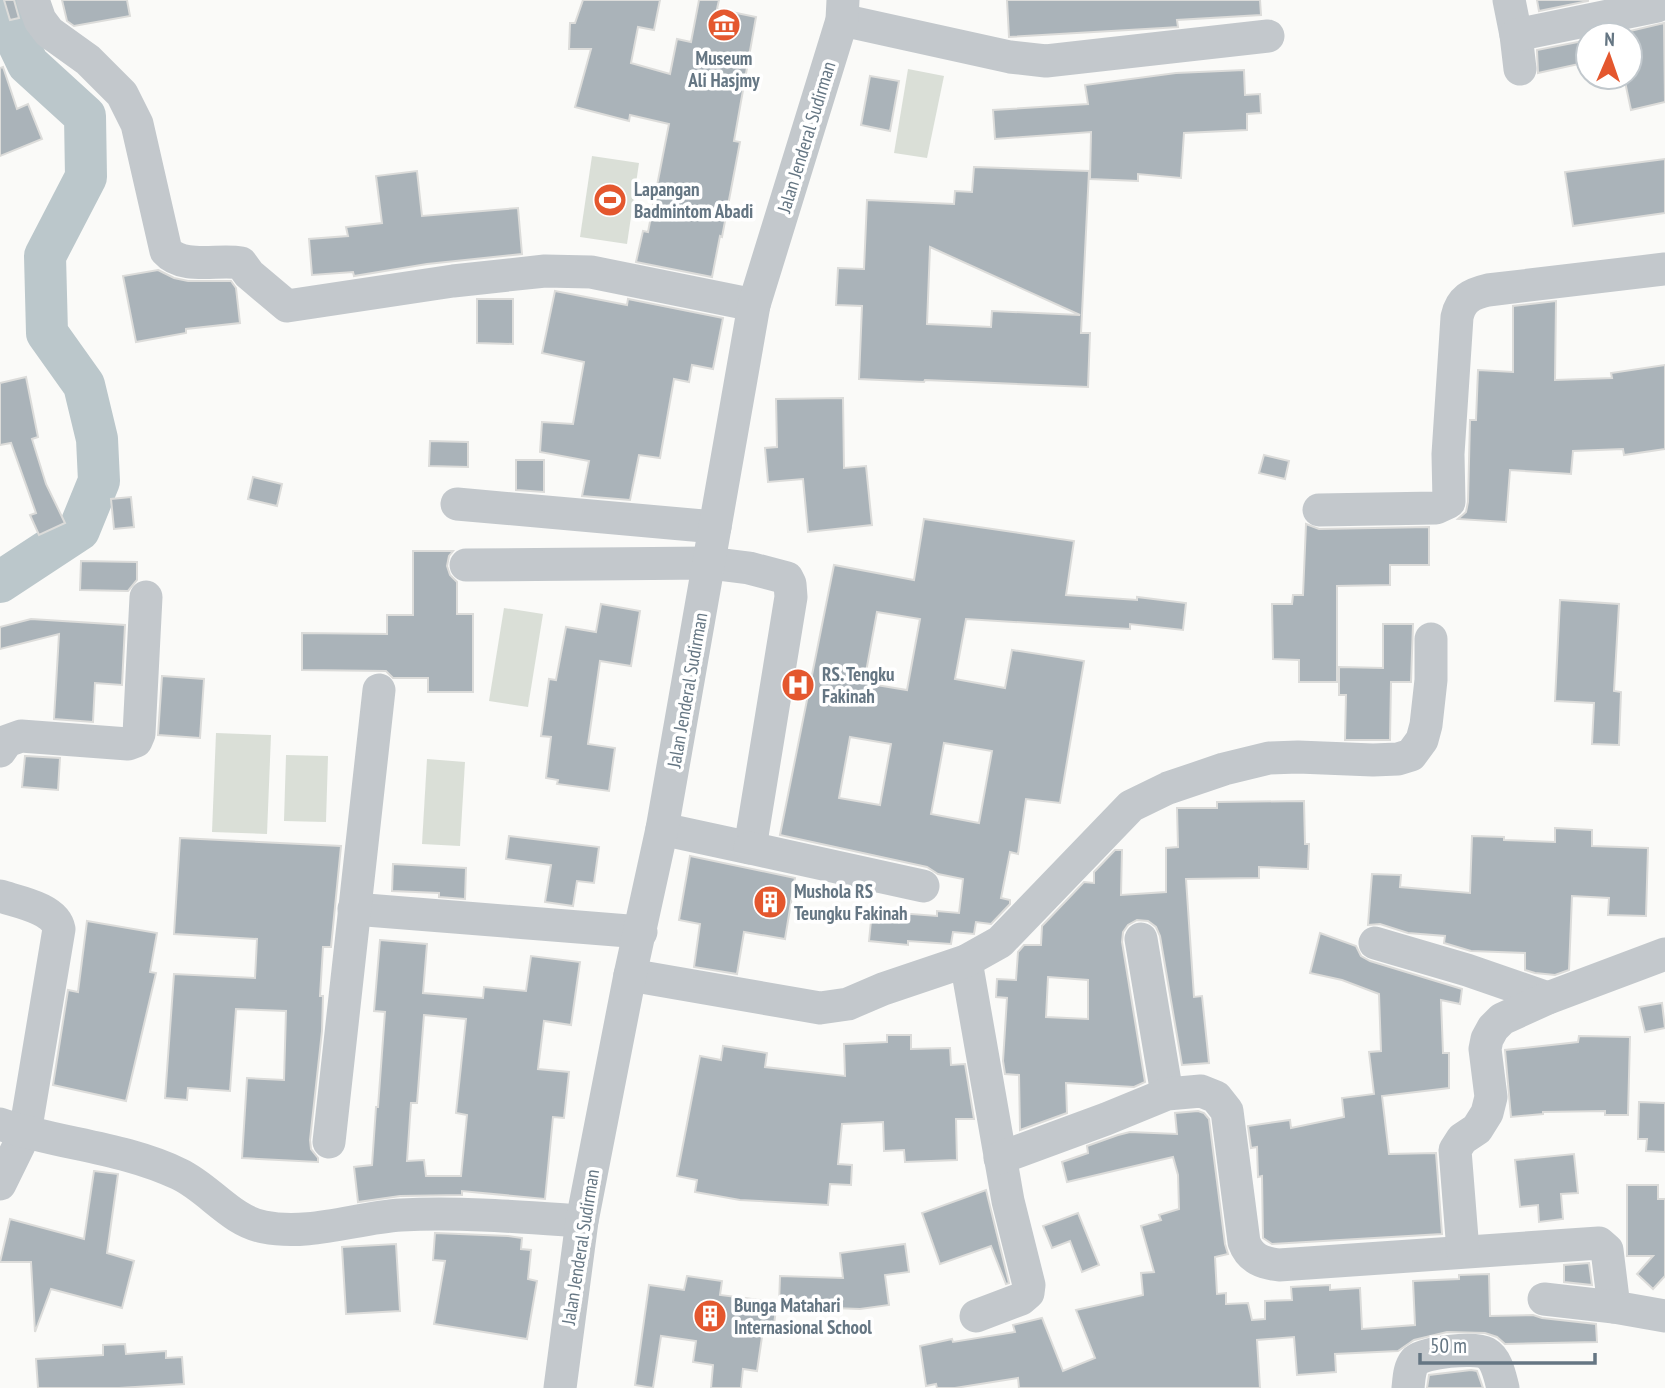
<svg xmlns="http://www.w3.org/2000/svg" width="1665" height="1388" viewBox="0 0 1665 1388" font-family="'PT Sans Narrow',sans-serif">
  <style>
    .green { fill: #dadfd7 }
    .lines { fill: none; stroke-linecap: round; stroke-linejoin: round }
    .river { stroke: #bbc7cb; stroke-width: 42 }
    .building { fill: #aab3b9; stroke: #dcdcda; stroke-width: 2; fill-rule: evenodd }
    .minor { stroke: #c3c8cc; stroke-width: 33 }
    .labels { text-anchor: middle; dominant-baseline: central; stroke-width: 7; stroke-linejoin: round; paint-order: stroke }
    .poi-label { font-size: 19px; font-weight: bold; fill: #657683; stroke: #fff; text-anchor: start }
    .street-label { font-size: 19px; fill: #657683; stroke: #fff }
  </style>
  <rect width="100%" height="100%" fill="#fafaf8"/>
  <g class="green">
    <path d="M908 69 944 76 927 158 894 153Z"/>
    <path d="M592 156 639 163 627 244 580 237Z"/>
    <path d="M504 608 543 614 528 707 489 701Z"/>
    <path d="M216 733 271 735 267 834 212 832Z"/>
    <path d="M286 755 328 756 326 822 284 821Z"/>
    <path d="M427 759 465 762 460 846 422 844Z"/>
  </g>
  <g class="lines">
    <path class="river" d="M0 6 28 64 85 116 86 177 45 256 47 333 84 385 97 439 99 481 79 530 0 582"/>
  </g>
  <g class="building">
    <path d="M4 0H14L19 18 10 20Z"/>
    <path d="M62 0H127L130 16 74 26 67 21Z"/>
    <path d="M583 0H660L654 30 638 27 631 63 670 74 677 39 691 42 699 0H719L717 9 756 17 734 141 740 142 722 237 720 236 712 277 636 262 643 231 648 232 669 124 630 115 629 121 575 107 591 49H569L570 23H575Z"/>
    <path d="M1007 0H1260L1261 15 1177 20 1178 27 1163 28 1009 37Z"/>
    <path d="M1537 0H1588V1L1539 11Z"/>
    <path d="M1664 23 1665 102 1631 110 1624 77H1630V31Z"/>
    <path d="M1588 40V62L1538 73 1537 50Z"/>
    <path d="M3 67 17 109 28 104 42 139 0 156V68Z"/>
    <path d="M1244 70 1245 95 1260 94 1261 113 1247 114V130L1184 133 1181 178 1138 174V181L1090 179 1091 132 995 139 993 110 1088 104 1085 85 1176 73Z"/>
    <path d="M870 76 899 81 890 131 861 125Z"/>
    <path d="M1665 159V213L1573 226 1565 172Z"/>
    <path d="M974 167 1089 171 1081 333H1090L1088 387 925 380 924 382 859 379 862 306 836 305 838 268 864 269 867 200 954 204 955 191 972 192ZM930 247 1080 315 992 311 991 327 927 324Z"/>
    <path d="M417 171 422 216 518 208 522 254 427 264 354 276 353 272 312 275 309 239 348 236 346 227 382 223 376 176Z"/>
    <path d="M158 270 174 278 188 281H231L236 288 240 323 186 329V333L136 342 123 276Z"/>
    <path d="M555 291 627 305 628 299 723 318 713 369 692 365 689 382 674 379 660 458 639 455 630 500 582 496 589 461 540 452 542 422 573 424 584 362 542 353Z"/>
    <path d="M477 299H513V344L477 343Z"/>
    <path d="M1556 301 1555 380 1612 378 1611 373 1665 365V449L1624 455 1623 449 1573 451 1571 474 1510 470 1506 522 1458 519 1466 512 1468 502 1470 420H1476L1478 370 1513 372V306Z"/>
    <path d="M26 377 38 437 32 439 46 484 65 523 39 535 30 515 36 513 11 443 0 445V383Z"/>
    <path d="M843 398 844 468 866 466 872 525 808 532 803 479 768 482 765 448 777 447 776 399Z"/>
    <path d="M430 441 468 442V467L429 466Z"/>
    <path d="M1264 455 1289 461 1285 479 1259 473Z"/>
    <path d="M516 460H544V492L516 490Z"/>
    <path d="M253 477 282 484 277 506 248 499Z"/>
    <path d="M131 497 134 527 114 529 111 499Z"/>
    <path d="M924 519 1074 541 1066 595 1137 600V597L1186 603 1183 630 1130 624V629L966 619 955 679 1005 688 1012 650 1084 661 1060 803 1026 799 1018 854 1010 852 1001 898 1010 900V904L991 924 976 922 974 934 953 932 951 944 908 941V945L869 941 872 911 937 916V911L959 913 963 879 938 874 927 867 780 835 834 565 914 580ZM877 612 920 619 907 690 864 683ZM850 737 891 744 880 805 839 798ZM944 743 992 751 979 823 931 814Z"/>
    <path d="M1306 524 1319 529 1429 527V565H1390V585L1337 586V682H1299V660L1273 659 1272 604H1292L1293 595H1303Z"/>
    <path d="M413 551H453L449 556 447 566 450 575 457 582V614H473V692H428V678H393L386 671 302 670V633L387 634V615H413Z"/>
    <path d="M81 561 137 562V580L128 591 80 590Z"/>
    <path d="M1560 600 1619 604 1614 691 1621 692 1619 745 1592 744 1594 703 1555 701Z"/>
    <path d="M601 604 640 611 631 666 600 661 588 744 615 748 609 791 557 784 558 780 546 778 551 737 541 736 549 679 556 680 566 627 596 632Z"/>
    <path d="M31 619 125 625 122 685 95 683 93 722 54 719 59 634 0 649V627Z"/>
    <path d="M1383 624H1413L1411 682H1391L1390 740H1345L1346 695H1339V667L1383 668Z"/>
    <path d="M162 676 204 679 200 738 158 735Z"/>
    <path d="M25 756 60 758 58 790 22 787Z"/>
    <path d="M1304 801 1305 844H1309L1308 869 1259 867V878L1186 879 1194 997 1202 996 1209 1063 1182 1065 1160 936 1156 927 1148 921 1137 920 1128 925 1123 932 1122 942 1145 1082 1134 1087 1066 1083 1067 1113 1020 1130 1019 1075 1005 1074 1003 1061 1007 998 996 997 997 979 1016 980 1018 952 1024 945H1041L1042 926 1084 882 1094 883V872L1115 850H1122L1121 895 1166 892V848L1178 847 1177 808H1217V802ZM1048 977 1088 980V1019L1046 1017Z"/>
    <path d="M1555 828 1592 830V846L1648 848 1646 916 1608 915 1609 898 1572 896 1569 970 1555 975 1535 973 1525 970V953L1471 951 1444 943 1445 936 1408 933 1380 924 1368 925 1372 874 1401 875 1400 887 1470 893 1472 836 1504 837V840L1555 842Z"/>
    <path d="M509 836 599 847 594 883 577 881 573 906 545 902 551 865 506 859Z"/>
    <path d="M180 838 341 846 331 947H323L320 996H323L322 1031 310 1140 311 1149 318 1158V1162L242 1158 247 1078 284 1080 286 1011 236 1009 230 1091 188 1088 187 1100 165 1098 174 974 255 978 257 939 174 934Z"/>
    <path d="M690 856 795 878 785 939 744 932 737 974 694 967 700 924 679 920Z"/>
    <path d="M393 864 466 868 465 899 439 897V893L392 891Z"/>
    <path d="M87 921 157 933 150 972 156 973 126 1101 53 1085 68 990 78 992Z"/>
    <path d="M1320 933 1356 946 1361 956 1370 961 1462 989 1460 1004 1441 1000 1443 1053H1449V1088L1382 1096 1389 1154 1436 1153 1442 1234 1272 1244 1263 1238 1262 1176 1258 1177 1257 1147 1251 1148 1248 1126 1290 1120 1291 1128 1344 1117 1342 1098 1374 1094 1369 1052 1381 1051 1379 994 1342 980 1310 973Z"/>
    <path d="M380 940 427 944 423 993 483 998 484 987 526 991 531 956 580 962 571 1025 544 1021 538 1069 569 1072 564 1118 553 1117 545 1199 462 1191V1195L400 1196 358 1202 354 1167 372 1165 376 1107H378L385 1012 374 1011ZM424 1015 466 1019 456 1113 467 1115 461 1176H426L424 1160 407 1161 411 1103H417Z"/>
    <path d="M1662 1003 1665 1028 1645 1032 1639 1007Z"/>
    <path d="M887 1035H911V1049L950 1048 951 1065 965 1064 974 1119H956L957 1160 905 1162 904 1150 884 1151 883 1122 842 1124 838 1164 852 1165 851 1185 830 1184 828 1205 740 1200 695 1192 697 1180 677 1176 700 1056 721 1060 723 1046 767 1053 765 1067 845 1076 844 1044 887 1042Z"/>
    <path d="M1579 1036 1630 1037 1628 1115H1605V1111L1543 1112V1114L1511 1117 1505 1050 1578 1042Z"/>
    <path d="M1639 1102 1665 1103V1152L1646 1151 1647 1139H1638Z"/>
    <path d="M1198 1111 1204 1113 1209 1119 1225 1244 1228 1254 1215 1257 1217 1294 1226 1293V1304L1248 1303 1252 1320 1265 1319V1301L1292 1300 1291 1287 1330 1285V1290L1360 1288 1362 1329 1415 1325 1413 1281 1459 1279V1275L1489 1274 1490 1316 1533 1315 1542 1318 1596 1324 1597 1342 1505 1344 1497 1337 1485 1333 1447 1332 1414 1340 1398 1351 1335 1354 1336 1372 1297 1375 1294 1337 1257 1340 1260 1388H1019L1018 1378 955 1388H937L936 1384 926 1386 920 1346 952 1339 953 1342 1015 1332 1013 1325 1042 1318 1063 1371 1095 1358 1076 1310 1143 1295 1141 1273 1154 1272 1141 1226 1161 1220 1159 1215 1179 1209 1178 1175 1173 1157 1067 1182 1062 1162 1088 1153 1087 1146 1118 1135 1130 1132 1177 1134 1175 1113Z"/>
    <path d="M1574 1154 1578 1193 1561 1194 1563 1219 1539 1222 1538 1205 1520 1207 1515 1160Z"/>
    <path d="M94 1171 118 1174 107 1253 134 1261 122 1308 51 1289 35 1332 31 1262H0L10 1219 84 1239Z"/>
    <path d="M1627 1185H1658V1199H1665V1276L1653 1289 1637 1274 1653 1256H1627Z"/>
    <path d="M986 1190 1009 1283 1006 1284 991 1246 940 1264 922 1213Z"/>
    <path d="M1078 1213 1099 1265 1082 1272 1070 1241 1052 1248 1043 1226Z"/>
    <path d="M435 1233 508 1236 522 1238 521 1249 531 1250 528 1279 537 1281 527 1339 434 1324 445 1261 433 1260Z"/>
    <path d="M396 1244 400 1311 346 1314 342 1247Z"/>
    <path d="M905 1244 909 1272 885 1275 889 1305 860 1309 779 1306 780 1276 843 1278 840 1253Z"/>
    <path d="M1589 1263 1592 1285 1564 1282V1265Z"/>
    <path d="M687 1276 722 1281 720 1295 777 1302 773 1332 763 1330 757 1371 743 1369 741 1388H711L713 1365 693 1362 696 1341 661 1336 653 1388 635 1385 649 1285 684 1290Z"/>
    <path d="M125 1344 126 1354 166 1351V1358L182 1357 184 1384 119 1388H38L36 1359 103 1355V1345Z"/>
    <path d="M1471 1370 1477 1371 1483 1388H1427L1429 1375Z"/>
  </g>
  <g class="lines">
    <g class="minor">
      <path d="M33 0 40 20 49 32 88 60 122 94 137 124 166 251C183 270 218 259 241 263L249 274 287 306 453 281 545 271 591 272 754 305"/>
      <path d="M1509 0 1516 35 1520 69"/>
      <path d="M842 20 1010 57 1046 61 1268 36"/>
      <path d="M1516 35 1657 6"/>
      <path d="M457 504 715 527"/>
      <path d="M1319 510 1436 508 1449 502 1448 454 1457 317C1461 299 1471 294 1488 290L1665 269"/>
      <path d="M466 565 709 563 749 568 787 578 790 584 791 597 750 848 662 829"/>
      <path d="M0 751 7 741 21 736 128 744 136 741 139 734 146 597"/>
      <path d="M750 848 923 886"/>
      <path d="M0 896C18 902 55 908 59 929L25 1133 0 1184"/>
      <path d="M354 909 641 932"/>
      <path d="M1141 939 1167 1094"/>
      <path d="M1375 943 1467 970 1548 998"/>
      <path d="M966 961 1008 1201 1029 1285 1028 1293 1021 1299 976 1316"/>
      <path d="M630 975 820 1008 848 1004 883 989 966 961 1000 942 1131 806 1168 788 1224 769 1269 758 1298 757 1373 760 1398 759 1411 755 1422 740 1426 725 1431 680V639"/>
      <path d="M0 1124C58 1144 123 1147 179 1174 209 1188 231 1221 264 1227 309 1236 356 1218 401 1215 461 1212 522 1217 582 1221"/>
      <path d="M329 1142 379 690"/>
      <path d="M1000 1158 1106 1119 1167 1094 1201 1091 1216 1097 1227 1111 1244 1242C1250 1259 1263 1263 1279 1265L1599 1243 1607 1250 1614 1307 1665 1316"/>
      <path d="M1463 1251 1455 1150 1462 1139 1477 1129 1487 1113 1491 1097 1485 1049 1487 1039 1493 1028 1502 1019 1548 998 1665 954"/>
      <path d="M1544 1299 1614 1307"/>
      <path d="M560 1388 582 1221 630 975 662 829 754 305 842 20 843 0"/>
      <path d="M1408 1388C1409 1380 1409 1368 1415 1361 1423 1352 1475 1347 1486 1353 1497 1359 1500 1377 1503 1388"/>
    </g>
  </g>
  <defs>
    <symbol id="museum-disc" viewBox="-11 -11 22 22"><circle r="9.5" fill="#e4572e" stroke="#fff"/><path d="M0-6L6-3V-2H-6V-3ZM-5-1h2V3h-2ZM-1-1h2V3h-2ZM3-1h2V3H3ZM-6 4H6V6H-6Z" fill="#fff"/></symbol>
    <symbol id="stadium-disc" viewBox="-11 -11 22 22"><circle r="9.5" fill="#e4572e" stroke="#fff"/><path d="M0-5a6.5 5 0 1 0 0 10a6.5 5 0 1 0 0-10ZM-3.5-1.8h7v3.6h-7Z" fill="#fff"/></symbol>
    <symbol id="hospital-disc" viewBox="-11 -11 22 22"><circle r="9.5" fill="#e4572e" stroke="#fff"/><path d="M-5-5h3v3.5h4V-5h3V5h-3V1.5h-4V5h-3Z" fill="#fff"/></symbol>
    <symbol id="building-disc" viewBox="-11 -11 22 22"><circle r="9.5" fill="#e4572e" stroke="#fff"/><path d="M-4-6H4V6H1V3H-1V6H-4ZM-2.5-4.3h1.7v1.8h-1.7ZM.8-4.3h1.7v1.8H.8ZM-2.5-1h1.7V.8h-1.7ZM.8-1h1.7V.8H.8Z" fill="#fff"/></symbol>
  </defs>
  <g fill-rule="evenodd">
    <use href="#museum-disc" x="705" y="6" width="38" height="38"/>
    <use href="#stadium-disc" x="591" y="181" width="38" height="38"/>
    <use href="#hospital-disc" x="779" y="666" width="38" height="38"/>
    <use href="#building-disc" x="751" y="883" width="38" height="38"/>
    <use href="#building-disc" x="691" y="1297" width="38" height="38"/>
  </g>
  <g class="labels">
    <g class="poi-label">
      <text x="724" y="58" text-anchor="middle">Museum<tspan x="724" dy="22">Ali Hasjmy</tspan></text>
      <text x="634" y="189">Lapangan<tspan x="634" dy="22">Badmintom Abadi</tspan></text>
      <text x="822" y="674">RS. Tengku<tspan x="822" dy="22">Fakinah</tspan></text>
      <text x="794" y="891">Mushola RS<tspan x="794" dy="22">Teungku Fakinah</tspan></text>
      <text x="734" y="1305">Bunga Matahari<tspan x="734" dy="22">Internasional School</tspan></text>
    </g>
    <g class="street-label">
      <text transform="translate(806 137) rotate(-73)">Jalan Jenderal Sudirman</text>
      <text transform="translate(687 690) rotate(-80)">Jalan Jenderal Sudirman</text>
      <text transform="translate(580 1247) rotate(-81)">Jalan Jenderal Sudirman</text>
    </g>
  </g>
  <g transform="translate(1609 56) rotate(2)"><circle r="33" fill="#ffffff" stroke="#c1c8cd" stroke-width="2"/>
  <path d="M0-5L12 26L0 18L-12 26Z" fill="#e4572e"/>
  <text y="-10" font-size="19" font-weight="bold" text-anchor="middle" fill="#657683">N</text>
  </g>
  <path d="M1420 1353v10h175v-10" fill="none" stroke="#657683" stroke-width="3.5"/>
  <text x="1430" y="1353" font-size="21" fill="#657683" stroke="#ffffff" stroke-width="5" paint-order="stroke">50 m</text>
</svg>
